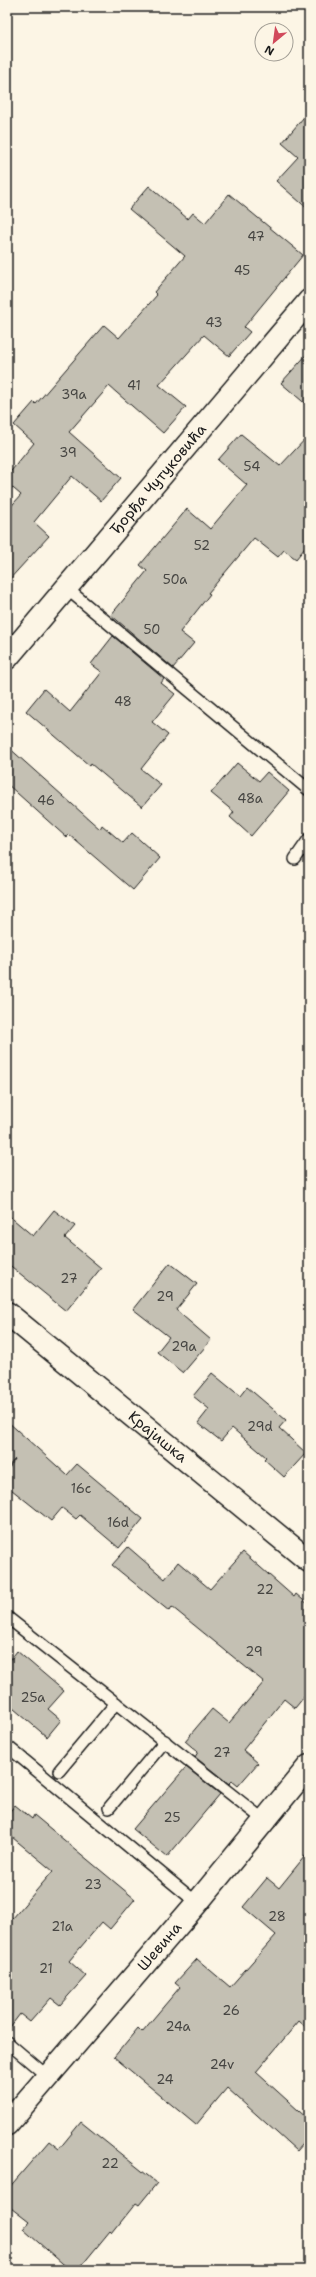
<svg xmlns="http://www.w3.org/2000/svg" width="316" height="2277" viewBox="0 0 316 2277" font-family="'Shantell Sans',sans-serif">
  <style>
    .building { fill: #c4c0b3; stroke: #1c1c1c }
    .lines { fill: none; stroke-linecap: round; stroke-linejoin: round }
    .lane-casing { stroke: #1c1c1c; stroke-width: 14 }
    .street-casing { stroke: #1c1c1c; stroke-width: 25 }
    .lane { stroke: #fcf5e5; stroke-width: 11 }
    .street { stroke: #fcf5e5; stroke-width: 22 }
    .labels { text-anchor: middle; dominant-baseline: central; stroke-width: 4; stroke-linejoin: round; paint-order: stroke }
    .number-label { font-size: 13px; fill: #464542 }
    .street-label { font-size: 15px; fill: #1c1c1c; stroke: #fcf5e5 }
  </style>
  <rect width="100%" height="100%" fill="#fcf5e5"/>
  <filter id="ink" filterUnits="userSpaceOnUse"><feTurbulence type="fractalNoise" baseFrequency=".025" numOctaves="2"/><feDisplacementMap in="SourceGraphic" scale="8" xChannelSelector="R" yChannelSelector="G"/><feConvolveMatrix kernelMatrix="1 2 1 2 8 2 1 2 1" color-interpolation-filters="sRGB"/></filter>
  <g filter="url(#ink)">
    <g class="building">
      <path d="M309 111V210L276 181 298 157 282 143Z"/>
      <path d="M149 186 188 219 193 213 205 223 229 194 303 255 244 327 250 332 229 356 204 335 159 385 186 407 163 433 109 386 69 432 121 478 101 501 72 476 34 522 49 536 7 582V511L21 495 7 483V476L34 443 14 425 34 402 36 404 104 325 119 338 157 295 154 292 185 256 129 209Z"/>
      <path d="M309 352V407L281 383Z"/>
      <path d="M241 434 280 466 309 435V543L296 559 284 550 278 557 254 538 208 593 210 594 180 632 194 643 173 668 111 615 147 571 140 565 187 509 210 529 247 485 218 460Z"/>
      <path d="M113 636 164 679 161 683 175 694 152 722 168 735 141 769 161 785 142 807 91 764 90 766 26 711 44 689 70 712 102 672 91 664Z"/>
      <path d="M7 746 100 829 102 825 123 843 132 833 160 858 133 890 68 834 66 837 7 784Z"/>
      <path d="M237 763 259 781 267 772 289 791 251 836 230 817 234 812 211 793Z"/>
      <path d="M54 1210 75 1226 65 1238 101 1268 66 1311 7 1263V1214L33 1236Z"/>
      <path d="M170 1263 197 1284 176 1310 211 1340 183 1373 157 1352 169 1337 133 1309Z"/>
      <path d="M212 1373 240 1396 247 1387 286 1420 279 1428 306 1453 284 1477 264 1459 266 1457 232 1428 221 1441 198 1423 209 1409 193 1396Z"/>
      <path d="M7 1421 67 1475 77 1464 143 1519 119 1548 80 1515 76 1519 62 1508 51 1521 7 1486V1471L15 1459 7 1468Z"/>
      <path d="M128 1547 165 1579 178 1562 210 1589 243 1552 294 1597 296 1594 309 1605V1691L295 1708 284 1699 243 1750 258 1763 238 1786 232 1781 229 1784 195 1757 198 1752 185 1741 212 1709 229 1723 264 1682 172 1607 169 1611 112 1565Z"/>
      <path d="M17 1651 64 1691 48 1709 61 1720 47 1737 7 1703V1664Z"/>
      <path d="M186 1767 220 1794 167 1857 133 1829Z"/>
      <path d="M15 1805 32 1819 34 1815 135 1899 110 1929 102 1922 69 1961 86 1976 60 2005 51 1998 30 2022 20 2014 7 2031V1925L53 1871 7 1833V1815Z"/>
      <path d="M309 1851V2030L299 2021 256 2072 309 2120V2137L297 2151 227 2088 196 2125 114 2057 138 2028 142 2032 180 1987 175 1983 197 1959 230 1987 276 1935 243 1907 267 1878 279 1888Z"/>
      <path d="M81 2122 157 2183 139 2205 136 2203 112 2233 110 2231 78 2270H70L23 2229 29 2222 7 2205V2190L49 2141 59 2149Z"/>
    </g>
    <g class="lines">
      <defs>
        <g id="lane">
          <path d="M66 588 309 790"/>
          <path d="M295 859 309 839"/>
          <path d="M7 1617 265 1821"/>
          <path d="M7 1746 197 1903"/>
          <path d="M59 1771 116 1703"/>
          <path d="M109 1808 165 1741"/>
          <path d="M7 2042 47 2076"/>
        </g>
        <g id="street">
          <path id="s1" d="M7 658 309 301"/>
          <path id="s2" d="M7 1313 309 1561"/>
          <path id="s3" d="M7 2124 197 1903 309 1766"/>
        </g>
      </defs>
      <use href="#lane" class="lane-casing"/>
      <use href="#street" class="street-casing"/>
      <use href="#lane" class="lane"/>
      <use href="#street" class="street"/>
    </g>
  </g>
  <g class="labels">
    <g class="number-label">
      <text x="256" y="236">47</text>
      <text x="242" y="270">45</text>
      <text x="214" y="322">43</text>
      <text x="134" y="385">41</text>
      <text x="74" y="394">39a</text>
      <text x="68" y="452">39</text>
      <text x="252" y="466">54</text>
      <text x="202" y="545">52</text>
      <text x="175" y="579">50a</text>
      <text x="152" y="629">50</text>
      <text x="123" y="701">48</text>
      <text x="250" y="798">48a</text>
      <text x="46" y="800">46</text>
      <text x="69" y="1278">27</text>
      <text x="165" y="1296">29</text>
      <text x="184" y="1346">29a</text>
      <text x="260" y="1426">29d</text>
      <text x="81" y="1488">16c</text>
      <text x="118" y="1522">16d</text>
      <text x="265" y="1589">22</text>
      <text x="254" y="1651">29</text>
      <text x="33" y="1697">25a</text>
      <text x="222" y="1752">27</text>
      <text x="172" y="1817">25</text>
      <text x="93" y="1884">23</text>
      <text x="277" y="1916">28</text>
      <text x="62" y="1926">21a</text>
      <text x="46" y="1968">21</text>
      <text x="231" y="2010">26</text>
      <text x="178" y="2026">24a</text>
      <text x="222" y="2064">24v</text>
      <text x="165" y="2079">24</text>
      <text x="110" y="2163">22</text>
    </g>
    <g class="street-label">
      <text stroke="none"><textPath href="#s1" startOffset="234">Ђорђа Чутуковића</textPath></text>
      <text stroke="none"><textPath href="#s2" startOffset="195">Крајишка</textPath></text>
      <text stroke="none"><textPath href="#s3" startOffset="234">Шевина</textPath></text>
    </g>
  </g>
  <rect width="316" height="2277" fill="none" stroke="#fcf5e5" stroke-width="24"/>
  <rect x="12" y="12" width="292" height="2253" fill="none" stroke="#1c1c1c" stroke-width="1.5" filter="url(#ink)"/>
  <g transform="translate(274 42) rotate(209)"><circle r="19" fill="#fcf5e5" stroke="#a29e95"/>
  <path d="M0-3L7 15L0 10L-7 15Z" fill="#d1495b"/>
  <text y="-6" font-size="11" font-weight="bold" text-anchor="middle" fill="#1c1c1c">N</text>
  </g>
</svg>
